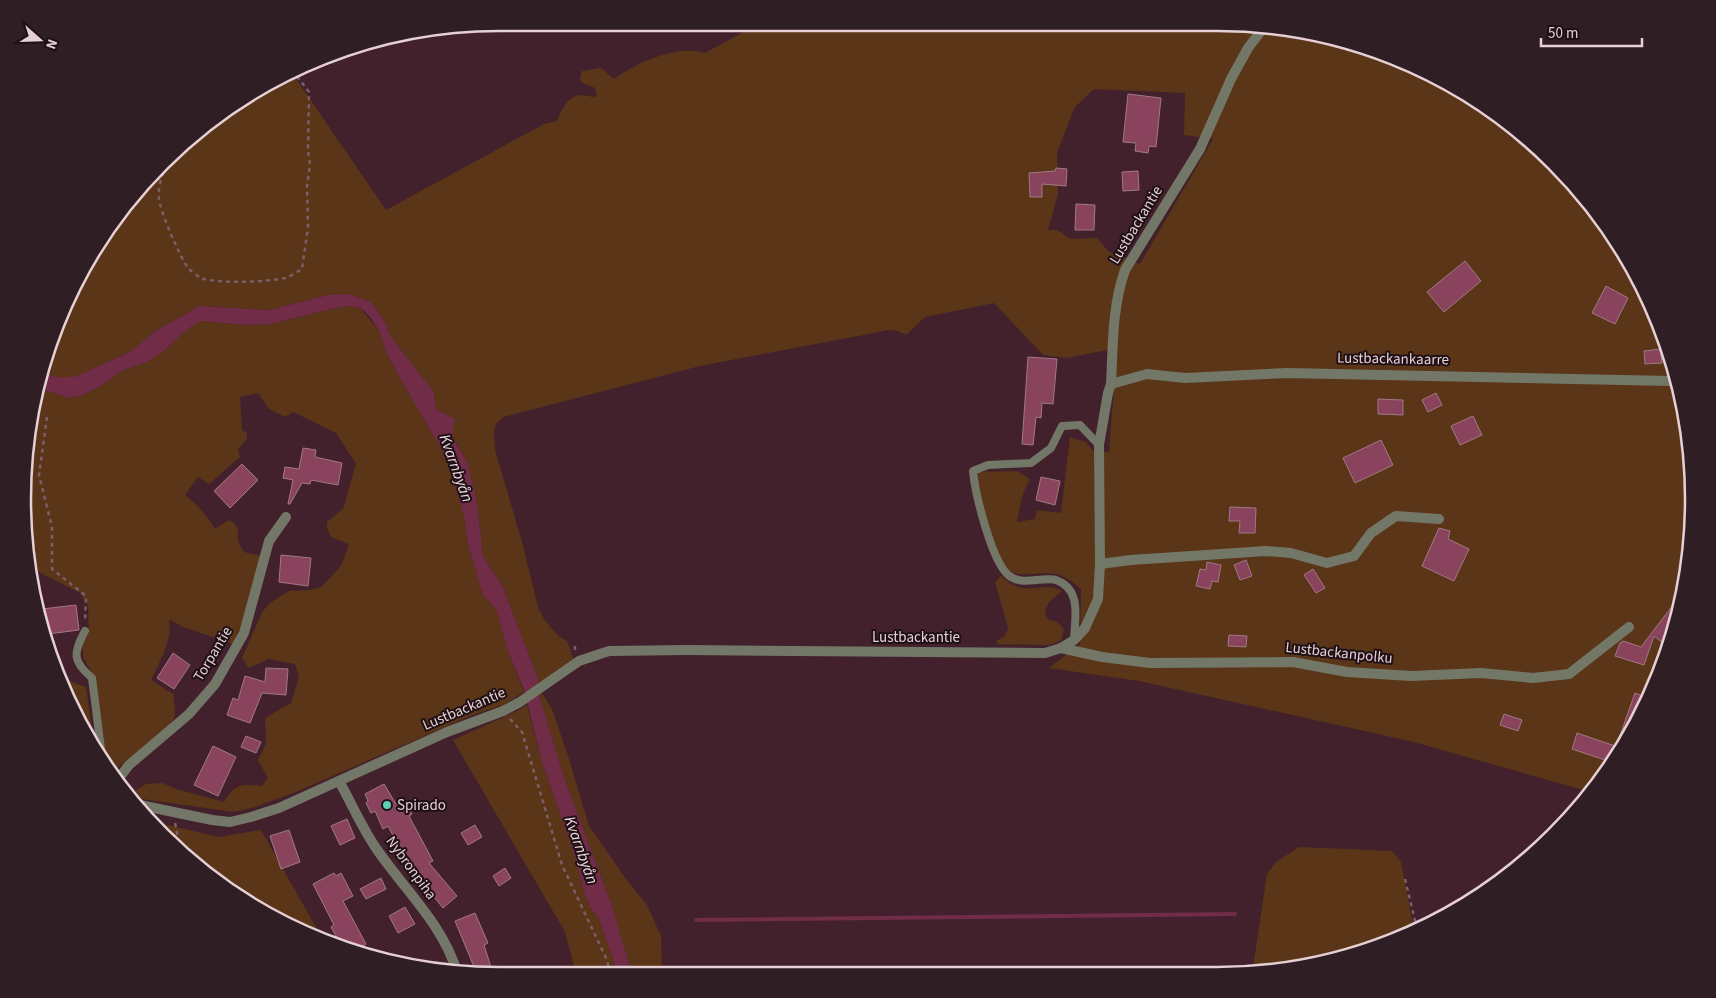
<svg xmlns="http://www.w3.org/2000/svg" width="1716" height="998" viewBox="0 0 1716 998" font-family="'Source Sans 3',sans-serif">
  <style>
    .green { fill: #5a3517; fill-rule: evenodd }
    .water { fill: #712c47 }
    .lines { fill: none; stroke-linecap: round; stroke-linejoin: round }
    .stream { stroke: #712c47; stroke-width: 4 }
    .building { fill: #89435d; stroke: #a17985 }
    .path { stroke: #7b5e68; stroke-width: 2.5; stroke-dasharray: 4 4; stroke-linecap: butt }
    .lane { stroke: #737768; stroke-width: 8 }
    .street { stroke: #737768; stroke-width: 10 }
    .poi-dot { fill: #5eceb8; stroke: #1f1015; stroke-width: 2 }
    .labels { text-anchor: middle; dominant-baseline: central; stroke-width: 4; stroke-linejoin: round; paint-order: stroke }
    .street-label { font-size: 15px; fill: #e6d0d6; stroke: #1f1015 }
    .poi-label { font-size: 15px; fill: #e6d0d6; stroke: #1f1015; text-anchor: start }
    .water-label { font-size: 16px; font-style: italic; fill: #f2dbe2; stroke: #1f1015 }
    .rim { fill: none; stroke: #e6d0d6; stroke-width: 2.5 }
  </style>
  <rect width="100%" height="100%" fill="#42212d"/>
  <g class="green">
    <path d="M760 23 1248 24 1370 48 1481 103 1554 162 1613 234 1657 316 1684 406 1693 499 1684 592 1657 681 1613 763 1590 792 1414 742 1139 681 1049 668 1080 644 1081 589C1062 573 1056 572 1032 574 1027 574 1022 575 1017 574 996 571 981 498 976 479L979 472 1017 471 1030 479 1022 496 1017 522 1035 519 1037 510 1061 513 1070 437 1086 442 1094 452H1109L1117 348 1067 358 1043 355 994 303 925 317 906 335 898 331 889 330 700 366 503 417 496 424 494 431 495 450 522 542 538 607 544 619 551 628 560 637 567 641 574 660 538 685V679L502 585 483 556 477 501 467 461 436 409 434 392 391 337 384 320 371 302 349 294 328 295 270 310 199 306 154 332 130 352 74 377H58L40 373 103 234 209 121 294 76 386 210 544 124 557 121C562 110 567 96 581 95 587 95 591 98 597 96L595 88 582 83 580 78 582 71 601 68 614 79C636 63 677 44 705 53ZM1094 89 1185 93 1184 135 1213 139 1140 264 1109 252 1097 238 1071 239 1057 230H1048L1058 194 1057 152 1075 107Z"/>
    <path d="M351 306 361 309 380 332 386 352 397 373 447 459 464 516 468 545 483 595 496 609 508 652 524 692 505 704 470 716 296 792 255 807 234 812 142 799 135 791 146 784 162 783 176 789 224 802C236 783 241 784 262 786L268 778 258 760 266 744 265 718 291 703 299 677 295 664 268 659 249 668 242 658 262 612 270 603 289 591 310 590 321 587 341 566 349 544 331 537 327 528V522L343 509 356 464 336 433 293 412 285 417 269 409 258 393 240 397 242 430 247 433V439L238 449 240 457 209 484 198 477 185 495C198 505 207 516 215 529L229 520C243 527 235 535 240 545 241 548 244 550 244 552L261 556 246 614 233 644 183 627 169 619C173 639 160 661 151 680L173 694C174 701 176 711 174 718 167 733 128 756 115 771L106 757 95 678 84 659 82 646 89 633 88 606 80 593 33 569 24 530 38 388 69 398 83 395 102 385 121 371 149 361 165 350 189 328 201 321 246 325 270 324 336 308Z"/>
    <path d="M1001 576C1006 580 1012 585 1018 587 1034 592 1046 582 1062 591 1052 599 1041 606 1047 619 1055 621 1060 622 1064 630L1061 640 1050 645H1044L997 644V640C1004 638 1006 635 1008 628L995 582Z"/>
    <path d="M58 677 86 687 93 737 59 681Z"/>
    <path d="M542 693 552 709 568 756 589 826 626 879 647 905 661 936 662 974H635L629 964 612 906 564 777 539 695Z"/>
    <path d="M527 705 542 762 575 857 585 896 590 907 599 919 614 962 617 974H576L565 932 453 740 517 711Z"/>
    <path d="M150 821 219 837 261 830 322 938 235 895Z"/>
    <path d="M1299 847 1392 851 1401 862 1414 930 1370 950 1252 974 1267 874 1276 862Z"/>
  </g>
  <path class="water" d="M349 294 371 302 384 320 391 337 434 392 436 409 455 419 452 437 467 461 477 501 483 556 502 585 538 679 539 695 564 777 612 906 629 964 635 974H617L614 962 599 919 590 907 585 896 575 857 542 762 524 690 508 652 496 609 483 595 468 545 464 516 447 459 397 373 386 352 380 332 370 317 362 309 351 306 336 308 270 324 246 325 201 321 189 328 165 350 149 361 121 371 102 385 83 395 69 398 38 388 40 373 58 377H74L130 352 154 332 199 306 270 310 328 295Z"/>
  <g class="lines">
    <path class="stream" d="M696 920 1235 914"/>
  </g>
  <g class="building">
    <path d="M1128 94 1161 98 1156 147 1149 146 1148 153 1135 151 1136 143 1123 142Z"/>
    <path d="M1056 168 1067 169 1066 186 1042 184V197H1030L1029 173 1055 171Z"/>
    <path d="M1138 171 1139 190 1123 191 1122 172Z"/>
    <path d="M1076 204 1095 205 1094 230H1075Z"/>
    <path d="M1465 261 1481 281 1444 312 1427 292Z"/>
    <path d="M1606 286 1628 298 1615 324 1592 313Z"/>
    <path d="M1660 349 1662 363 1645 364 1644 351Z"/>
    <path d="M1028 357 1057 359 1053 404 1042 403 1041 418 1036 417 1033 445 1022 444Z"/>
    <path d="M1436 393 1442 405 1428 412 1422 400Z"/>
    <path d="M1378 399 1403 400V415L1378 414Z"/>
    <path d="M1473 416 1482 435 1460 445 1451 426Z"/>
    <path d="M1381 440 1393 465 1355 483 1343 458Z"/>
    <path d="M303 448 316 450 315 457 342 463 338 485 311 480 310 484 302 483 290 504H288L293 480 283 478 285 467 299 469Z"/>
    <path d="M242 464 258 480 230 508 214 491Z"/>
    <path d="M1041 477 1060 481 1055 505 1036 500Z"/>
    <path d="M1230 507 1256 508 1255 533H1239L1240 521H1229Z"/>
    <path d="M1439 528 1450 531 1448 539 1469 549 1454 581 1422 566Z"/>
    <path d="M281 555 311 558 308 586 279 582Z"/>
    <path d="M1246 560 1252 576 1240 580 1234 565Z"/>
    <path d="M1207 562 1221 565 1218 582 1212 581 1210 589 1196 586 1200 569 1206 570Z"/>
    <path d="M1313 569 1325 588 1316 593 1304 575Z"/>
    <path d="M1683 592 1668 647 1654 636 1644 665 1615 656 1620 643 1623 641 1641 647Z"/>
    <path d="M76 605 79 630 48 634 42 609Z"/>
    <path d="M1229 635 1247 636 1246 647 1228 646Z"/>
    <path d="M173 653 190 665 174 689 157 678Z"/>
    <path d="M266 668 288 669 286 695 262 693 250 723 227 715 233 698 238 700 245 676 265 682Z"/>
    <path d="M1635 693 1648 698 1622 747 1617 744Z"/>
    <path d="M1504 714 1522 720 1518 731 1500 725Z"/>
    <path d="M1577 733 1621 748 1614 763 1572 749Z"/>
    <path d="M246 736 261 742 256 753 241 747Z"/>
    <path d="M213 746 236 757 218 796 194 785Z"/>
    <path d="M384 784 396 804 405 799 412 814 409 816 433 861 429 863 457 896 443 908 413 871 412 872 388 826 383 829 375 811 371 813 366 803 368 801 365 794Z"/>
    <path d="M347 819 355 838 340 845 331 826Z"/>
    <path d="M475 825 482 837 468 845 461 833Z"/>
    <path d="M289 830 300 862 281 869 270 836Z"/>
    <path d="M505 868 511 878 499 886 493 876Z"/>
    <path d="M334 873 336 876 341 873 353 896 343 901 366 944 352 952 343 949 331 927 334 925 313 884Z"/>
    <path d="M381 878 386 889 366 899 360 889Z"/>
    <path d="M405 907 415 924 398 933 389 916Z"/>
    <path d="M475 913 488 943 484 945 493 974H477L455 921Z"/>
  </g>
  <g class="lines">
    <g class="path">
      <path d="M168 166C161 173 158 189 159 199 160 211 181 260 189 269 192 272 198 276 201 278 217 284 268 282 285 278 291 276 297 272 302 269L308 227 307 186 310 165 308 151 309 92 296 75"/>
      <path d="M47 417 39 475 52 527V569L86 596 85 622"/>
      <path d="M575 650V642"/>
      <path d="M510 719 522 732 562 865 607 960 610 974"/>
      <path d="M175 823 180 848"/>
      <path d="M1405 879 1417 929"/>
    </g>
    <g class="lane">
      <path d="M85 631C73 653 72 661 92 678L101 749"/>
      <path d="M1074 640C1075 618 1082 589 1056 580 1051 578 1043 580 1037 580 1028 581 1019 582 1011 577 992 566 975 492 973 471L988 465 1031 463 1051 448 1062 426 1080 425 1099 445"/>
    </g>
    <g class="street">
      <path d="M1111 384 1147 374 1185 378 1287 373 1671 381 1676 378"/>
      <path d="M1100 564 1131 560 1266 551 1291 553 1327 563 1354 556 1371 533 1396 516 1439 519"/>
      <path d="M1061 648 1102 657 1150 663 1293 662 1347 672 1411 676 1481 673 1533 678 1569 674 1629 627"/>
      <path d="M119 778 129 765 189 714 215 684 244 633 269 541 286 517"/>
      <path d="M339 781C352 804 363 830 378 851 406 891 443 925 457 972"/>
      <path d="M135 804 212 820 230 822 251 817 279 808 447 732 503 711 520 702 579 661 609 651 687 650 1045 653 1061 648 1074 640 1085 628 1098 599 1100 564 1099 445 1108 393 1111 384C1113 346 1112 307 1125 270L1200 149 1231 79 1248 48 1264 27"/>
    </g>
  </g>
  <circle class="poi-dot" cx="387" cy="805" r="5"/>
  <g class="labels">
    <g class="street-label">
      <text transform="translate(1136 225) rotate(-59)">Lustbackantie</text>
      <text transform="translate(1393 359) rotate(1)">Lustbackankaarre</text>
      <text x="916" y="637">Lustbackantie</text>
      <text transform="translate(1339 653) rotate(6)">Lustbackanpolku</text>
      <text transform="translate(213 654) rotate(-59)">Torpantie</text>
      <text transform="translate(464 709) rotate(-23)">Lustbackantie</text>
      <text transform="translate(411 868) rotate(54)">Nybronpiha</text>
    </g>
    <g class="poi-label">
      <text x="397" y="805">Spirado</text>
    </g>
    <g class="water-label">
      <text transform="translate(456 468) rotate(70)">Kvarnbyån</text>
      <text transform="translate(581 850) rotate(70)">Kvarnbyån</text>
    </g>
  </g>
  <path d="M0 0H1716V998H0ZM499 31H1217A468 468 0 0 1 1685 499V499A468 468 0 0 1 1217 967H499A468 468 0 0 1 31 499V499A468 468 0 0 1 499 31Z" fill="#2f1f24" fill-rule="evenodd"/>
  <path class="rim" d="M499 31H1217A468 468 0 0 1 1685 499V499A468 468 0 0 1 1217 967H499A468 468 0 0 1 31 499V499A468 468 0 0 1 499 31Z"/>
  <g transform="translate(40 40) rotate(110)" stroke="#1f1015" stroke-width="4" paint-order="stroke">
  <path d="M0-4L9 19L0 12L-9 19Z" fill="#e6d0d6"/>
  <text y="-8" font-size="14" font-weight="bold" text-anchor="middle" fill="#e6d0d6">N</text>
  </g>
  <path d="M1541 38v8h101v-8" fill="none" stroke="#e6d0d6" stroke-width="2.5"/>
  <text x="1548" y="38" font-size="15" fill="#e6d0d6" stroke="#1f1015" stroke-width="4" paint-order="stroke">50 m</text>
</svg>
